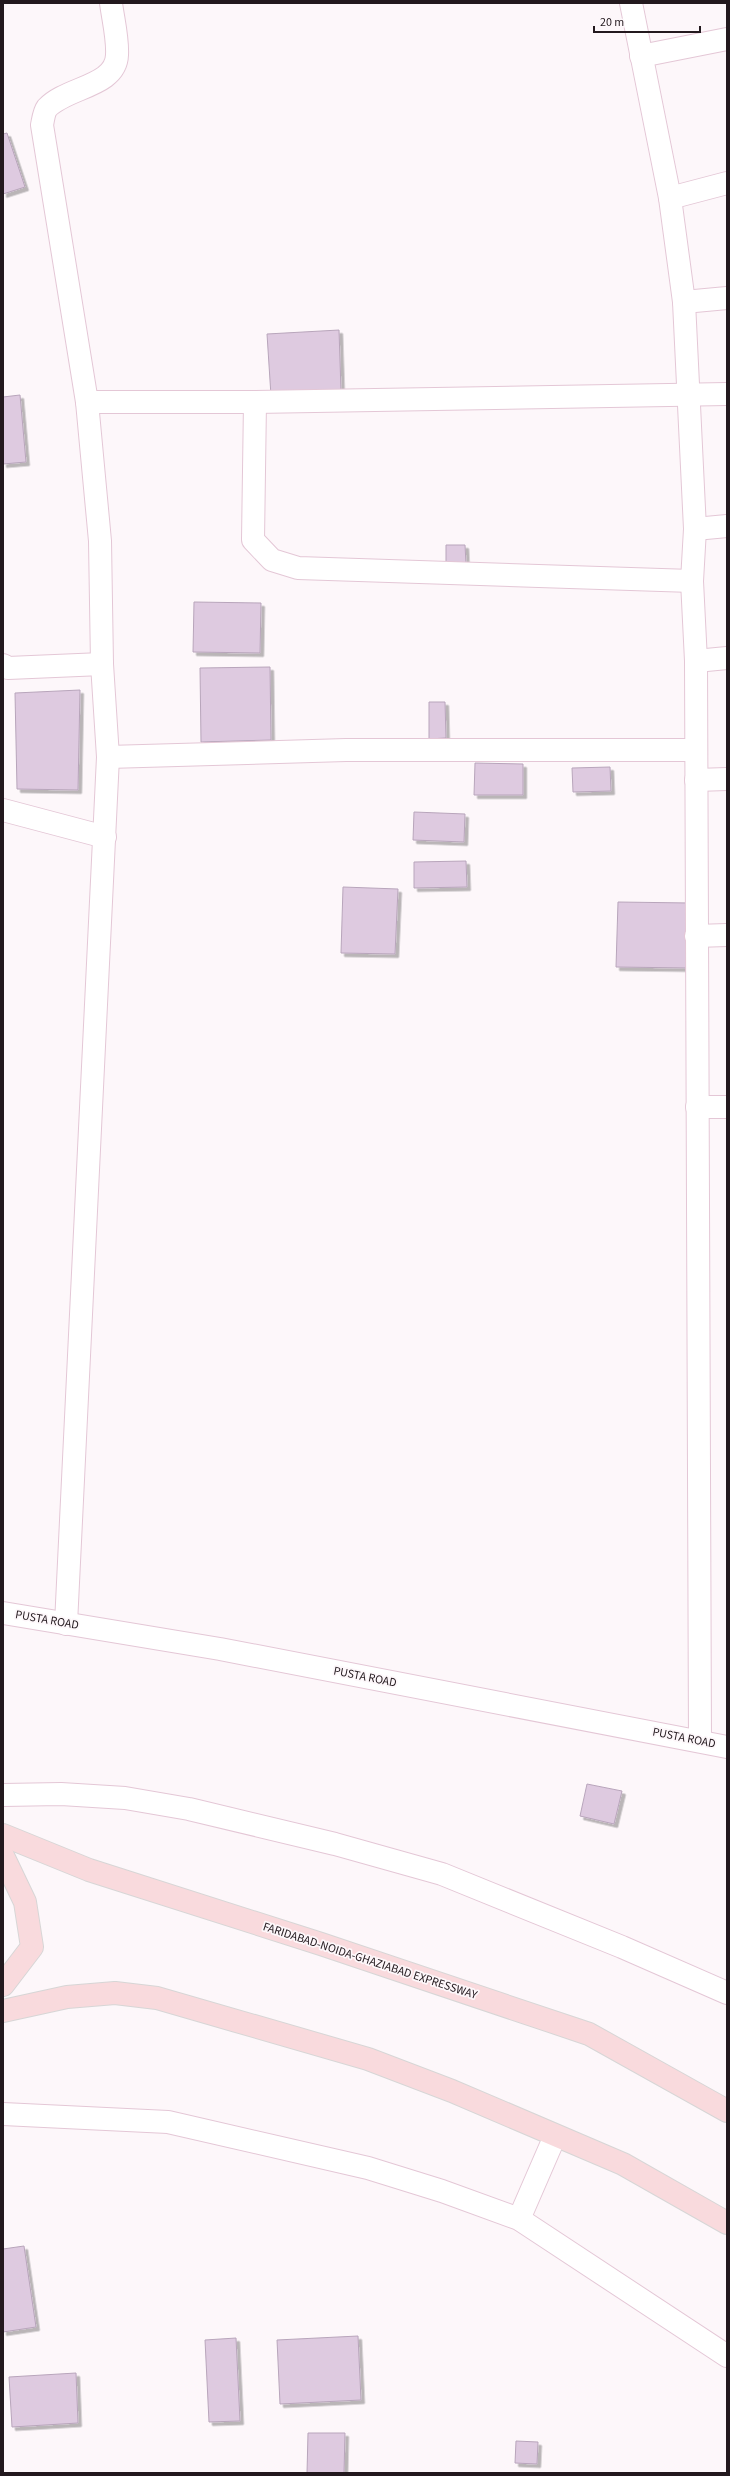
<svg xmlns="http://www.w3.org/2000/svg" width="730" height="2476" viewBox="0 0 730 2476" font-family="'Source Sans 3',sans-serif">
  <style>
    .building { fill: #decae0; stroke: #b8a5bb; filter: url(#shadow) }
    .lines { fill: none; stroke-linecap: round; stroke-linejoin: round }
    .minor-casing { stroke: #e4c7d6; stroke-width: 24 }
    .tertiary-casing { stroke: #e4c7d6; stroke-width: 24 }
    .primary-casing { stroke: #d7d6d6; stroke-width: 24 }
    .minor { stroke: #fff; stroke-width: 22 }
    .tertiary { stroke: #fff; stroke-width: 22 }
    .primary { stroke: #f9dadd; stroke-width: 22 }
    .labels { text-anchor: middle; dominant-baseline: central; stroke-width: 3.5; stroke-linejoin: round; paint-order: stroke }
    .street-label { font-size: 12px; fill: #23191e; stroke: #fdf7fa }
  </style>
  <defs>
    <filter id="shadow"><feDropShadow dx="3.5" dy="3.5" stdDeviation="0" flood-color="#0004"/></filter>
  </defs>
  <rect width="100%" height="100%" fill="#fdf7fa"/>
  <g class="building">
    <path d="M7 133 25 187 3 194V134Z"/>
    <path d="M339 330 341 391 271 396 267 334Z"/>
    <path d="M20 395 26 462 3 464V397Z"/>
    <path d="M446 545H465L466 564 446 565Z"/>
    <path d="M194 602 261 603 260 653 193 652Z"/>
    <path d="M270 667 271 740 201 742 200 668Z"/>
    <path d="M80 690 78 790 17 789 15 693Z"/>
    <path d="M429 702H445L446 738 429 739Z"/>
    <path d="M475 763 523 764V795H474Z"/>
    <path d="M610 767 611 791 573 792 572 768Z"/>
    <path d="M414 812 465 814 464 842 413 840Z"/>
    <path d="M466 861 467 887 414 888V862Z"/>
    <path d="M343 887 398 889 395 954 341 953Z"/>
    <path d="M618 902 690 903 689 968 616 967Z"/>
    <path d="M587 1784 622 1791 614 1824 580 1816Z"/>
    <path d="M24 2246 36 2327 3 2332V2249Z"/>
    <path d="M358 2336 361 2400 280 2404 277 2340Z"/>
    <path d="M236 2338 240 2421 209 2422 205 2340Z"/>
    <path d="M76 2373 78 2423 12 2427 9 2377Z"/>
    <path d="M308 2433H345L344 2473H307Z"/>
    <path d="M516 2441 538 2442 537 2464 515 2463Z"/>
  </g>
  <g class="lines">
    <defs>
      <g id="minor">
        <path d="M631 3 670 198 684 302 695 529 692 581 696 661 700 1741"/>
        <path d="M641 56 727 39"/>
        <path d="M670 198 727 183"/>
        <path d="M684 302 727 298"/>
        <path d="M87 402H255L727 394"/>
        <path d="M255 402 253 540 272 560 298 568 692 581"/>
        <path d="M695 529 727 526"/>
        <path d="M696 661 727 658"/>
        <path d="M3 665 8 668 102 664"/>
        <path d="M108 757 346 750H696"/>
        <path d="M696 780 727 779"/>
        <path d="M3 810 105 837"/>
        <path d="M696 936 727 935"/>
        <path d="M697 1107H727"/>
        <path d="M66 1624 108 757 102 664 100 541 87 402 42 125C43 120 44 112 47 108 66 87 116 87 117 55 118 38 113 19 111 3"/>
      </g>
      <g id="tertiary">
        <path d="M3 1613 220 1649 727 1747"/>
        <path d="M3 1795 61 1794 125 1798 189 1809 335 1844 442 1874 622 1947 727 1993"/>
        <path d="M3 2114 168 2122 368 2168 442 2191 519 2219 727 2356"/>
        <path d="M519 2219 555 2136"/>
      </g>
      <g id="primary">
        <path d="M3 1835 89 1870 321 1944 589 2034 727 2111"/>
        <path d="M3 1856 25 1902 32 1947 3 1985"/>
        <path d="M3 2011 67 1997 115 1993 157 1998 368 2059 452 2091 623 2164 727 2223"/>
      </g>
    </defs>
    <use href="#minor" class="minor-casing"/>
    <use href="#tertiary" class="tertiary-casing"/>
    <use href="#primary" class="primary-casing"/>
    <use href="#minor" class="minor"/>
    <use href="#tertiary" class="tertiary"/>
    <use href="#primary" class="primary"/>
  </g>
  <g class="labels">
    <g class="street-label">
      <text transform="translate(47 1620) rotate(10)">PUSTA ROAD</text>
      <text transform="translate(365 1677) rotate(11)">PUSTA ROAD</text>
      <text transform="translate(684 1738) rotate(11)">PUSTA ROAD</text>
      <text transform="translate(370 1961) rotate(18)">FARIDABAD-NOIDA-GHAZIABAD EXPRESSWAY</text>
    </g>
  </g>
  <rect width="730" height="2476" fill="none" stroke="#23191e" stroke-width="8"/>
  <path d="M594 26v6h106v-6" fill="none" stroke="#23191e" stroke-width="2"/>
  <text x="600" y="26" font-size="12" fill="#23191e" stroke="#fdf7fa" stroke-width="3" paint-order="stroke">20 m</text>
</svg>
